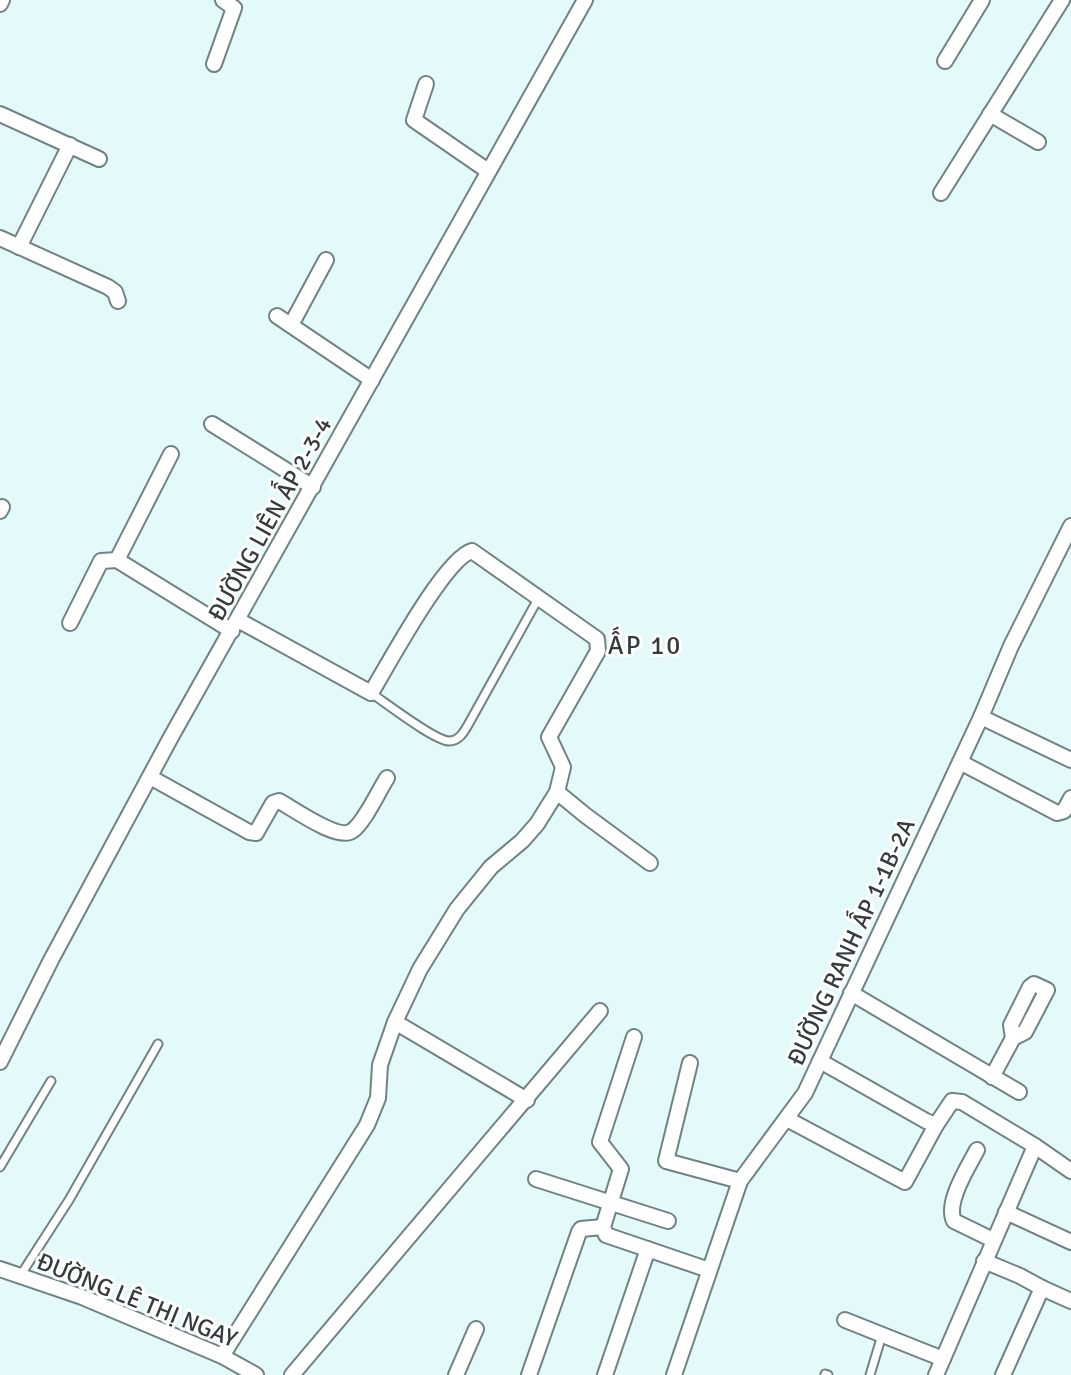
<svg xmlns="http://www.w3.org/2000/svg" width="1071" height="1375" viewBox="0 0 1071 1375" font-family="Signika,sans-serif">
  <style>
    .lines { fill: none; stroke-linecap: round; stroke-linejoin: round }
    .service-casing { stroke: #708384; stroke-width: 11 }
    .minor-casing { stroke: #708384; stroke-width: 18 }
    .service { stroke: #fff; stroke-width: 7 }
    .minor { stroke: #fff; stroke-width: 14 }
    .labels { text-anchor: middle; dominant-baseline: central; stroke-width: 6; stroke-linejoin: round; paint-order: stroke }
    .street-label { font-size: 24px; fill: #343c3d; stroke: #fff }
    .neighbourhood-label { font-size: 26px; letter-spacing: 2px; fill: #343c3d; stroke: #fff }
  </style>
  <rect width="100%" height="100%" fill="#e4f9f9"/>
  <g class="lines">
    <defs>
      <g id="service">
        <path d="M371 693C386 703 435 741 449 741 459 741 464 732 468 725L538 599"/>
        <path d="M0 1167 51 1081"/>
        <path d="M20 1276 69 1200 158 1044"/>
        <path d="M825 1374 828 1375"/>
        <path d="M870 1375 882 1335"/>
      </g>
      <g id="minor">
        <path d="M0 4 2 0"/>
        <path d="M945 61 982 0"/>
        <path d="M214 64 234 8 223 0"/>
        <path d="M426 84 414 120 488 171"/>
        <path d="M0 114 99 159"/>
        <path d="M990 114 1038 142"/>
        <path d="M941 193 1062 0"/>
        <path d="M0 238 108 287 115 292 118 301"/>
        <path d="M19 247 70 145"/>
        <path d="M277 316 372 380"/>
        <path d="M291 325 326 260"/>
        <path d="M212 424 313 487"/>
        <path d="M171 454 117 560 232 631"/>
        <path d="M0 511 2 507"/>
        <path d="M238 620 371 693C388 665 445 558 472 551L597 639 598 651 549 737 563 767 557 792 537 824 522 841 491 867 457 909 420 969 395 1022"/>
        <path d="M70 623 101 561 117 560"/>
        <path d="M981 717 1071 760"/>
        <path d="M960 762 1057 813 1064 811 1071 798"/>
        <path d="M150 777 249 832 256 833 273 803 279 801C294 809 338 841 352 831 364 823 378 792 387 778"/>
        <path d="M557 792 585 815 650 863"/>
        <path d="M851 993 1019 1092"/>
        <path d="M634 1037 600 1142 621 1169 603 1227 606 1235 709 1270"/>
        <path d="M820 1061 926 1121 936 1125 952 1101 962 1102 1035 1146 936 1375"/>
        <path d="M0 1062 51 960 171 737 585 0"/>
        <path d="M690 1063 666 1161 740 1181"/>
        <path d="M992 1077 1013 1038 1011 1025 1030 987 1034 984 1047 990 1025 1032 1013 1038"/>
        <path d="M787 1119 905 1182 936 1125"/>
        <path d="M1035 1146 1071 1171"/>
        <path d="M977 1150C968 1167 945 1203 954 1221L993 1240"/>
        <path d="M536 1179 668 1221"/>
        <path d="M1006 1212 1071 1242"/>
        <path d="M984 1261 1020 1276 1042 1288 1003 1375"/>
        <path d="M0 1269 82 1297 222 1356 256 1375"/>
        <path d="M1042 1288 1071 1301"/>
        <path d="M845 1320 943 1359"/>
        <path d="M222 1356 367 1125 378 1098 380 1065 395 1022 527 1100"/>
        <path d="M292 1375 600 1011"/>
        <path d="M456 1375 476 1329"/>
        <path d="M529 1375 579 1232 581 1229 603 1227"/>
        <path d="M605 1375 648 1249"/>
        <path d="M674 1375 740 1181 805 1093 981 717 1011 646 1071 526"/>
      </g>
    </defs>
    <use href="#service" class="service-casing"/>
    <use href="#minor" class="minor-casing"/>
    <use href="#service" class="service"/>
    <use href="#minor" class="minor"/>
  </g>
  <g class="labels">
    <g class="street-label">
      <text transform="translate(270 519) rotate(-61)">ĐƯỜNG LIÊN ẤP 2-3-4</text>
      <text transform="translate(851 942) rotate(-65)">ĐƯỜNG RANH ẤP 1-1B-2A</text>
      <text transform="translate(137 1300) rotate(22)">ĐƯỜNG LÊ THỊ NGAY</text>
    </g>
    <g class="neighbourhood-label">
      <text x="645" y="646">ẤP 10</text>
    </g>
  </g>
</svg>
